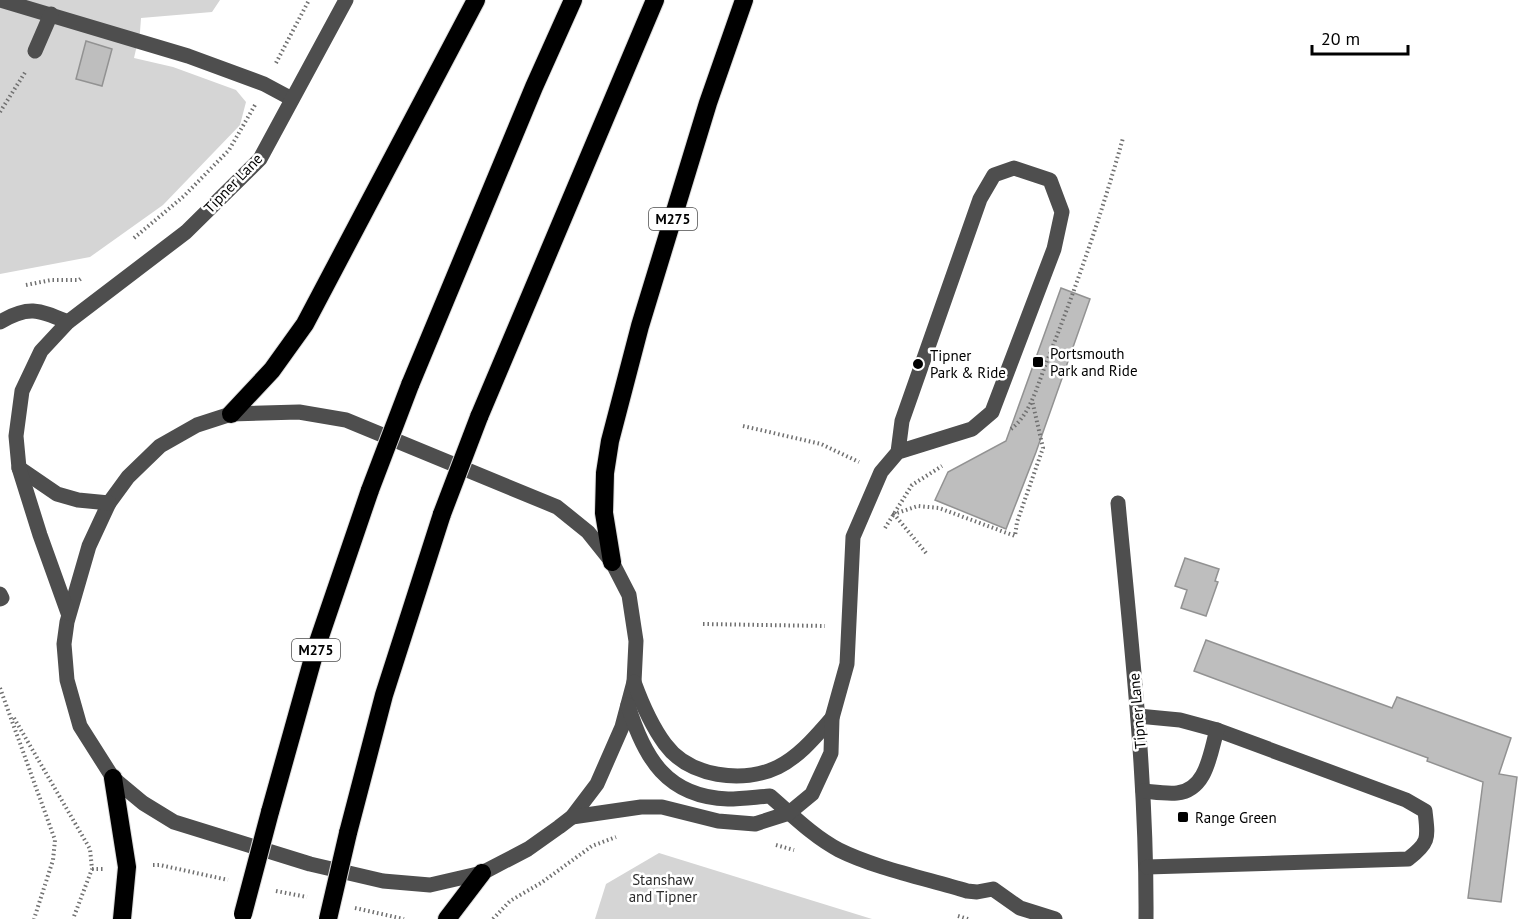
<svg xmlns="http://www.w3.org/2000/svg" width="1522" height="919" viewBox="0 0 1522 919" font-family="'PT Sans',sans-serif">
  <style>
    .green { fill: #d5d5d5 }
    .building { fill: #bebebe; stroke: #929292; stroke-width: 1.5 }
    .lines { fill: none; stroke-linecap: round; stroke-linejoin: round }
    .highway-casing { stroke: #dbdbdb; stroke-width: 20 }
    .path { stroke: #707070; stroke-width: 4; stroke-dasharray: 1.5 3; stroke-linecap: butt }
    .minor { stroke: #4e4e4e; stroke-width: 15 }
    .highway { stroke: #000; stroke-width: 18 }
    .highway-bridge-casing { stroke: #dbdbdb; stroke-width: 20; stroke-linecap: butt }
    .highway-bridge { stroke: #000; stroke-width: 18 }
    .poi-dot { fill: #000; stroke: #fff; stroke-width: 2 }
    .labels { text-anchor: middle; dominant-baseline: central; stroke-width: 5; stroke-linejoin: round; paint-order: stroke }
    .shield { fill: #fff; stroke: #4c4c4c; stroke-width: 1.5 }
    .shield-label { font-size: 14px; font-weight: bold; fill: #000 }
    .street-label { font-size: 15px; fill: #000; stroke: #fff }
    .poi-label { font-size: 15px; fill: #000; stroke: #fff; text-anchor: start }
    .park-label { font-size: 15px; fill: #2c2c2c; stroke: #fff }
  </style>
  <rect width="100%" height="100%" fill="#fff"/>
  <g class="green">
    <path d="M0 0H220L212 12 141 18 140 32 134 58 173 67 236 90 246 102 240 125 163 205 90 257 0 274Z"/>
    <path d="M659 853 872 919H595L606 884Z"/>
  </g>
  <g class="building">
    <path d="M86 41 112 49 102 86 76 79Z"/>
    <path d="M1061 288 1090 299 1036 452 1006 529 935 500 948 472 1006 441Z"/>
    <path d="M1185 558 1219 569 1215 581 1218 582 1206 616 1181 608 1187 590 1175 586Z"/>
    <path d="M1206 640 1392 708 1397 697 1511 738 1499 774 1517 777 1501 902 1468 898 1483 782 1427 761 1428 758 1194 671Z"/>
  </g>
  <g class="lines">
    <defs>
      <g id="highway">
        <path d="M410 385 534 87 573 0"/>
        <path d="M231 414 272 370 305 324 476 0"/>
        <path d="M479 417 655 0"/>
        <path d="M612 562 604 513 605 473 610 441 640 326 708 103 744 0"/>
        <path d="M113 778 127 867 122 919"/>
        <path d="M270 812 315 651 370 490"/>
        <path d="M348 833 384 695 442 514"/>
        <path d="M447 919 482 873"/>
      </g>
    </defs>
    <use href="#highway" class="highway-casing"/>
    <g class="path">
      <path d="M276 63 309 0"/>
      <path d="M0 112 26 71"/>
      <path d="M134 238 184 196 229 150 255 105"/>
      <path d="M26 285 51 280H79L83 277"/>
      <path d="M743 426 821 444 859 462"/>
      <path d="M1011 429C1031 414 1038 383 1047 361 1076 288 1102 213 1123 138"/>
      <path d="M885 528 912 485 942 466"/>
      <path d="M926 553 894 514 918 506 939 508 1015 536 1017 522 1043 448 1032 400"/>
      <path d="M703 624 825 626"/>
      <path d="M0 688 55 840 53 860 34 919"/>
      <path d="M14 718 90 849 92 869 73 919"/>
      <path d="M776 845 794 850"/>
      <path d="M153 865H160L228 880"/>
      <path d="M92 869H103"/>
      <path d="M276 891 307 897"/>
      <path d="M355 908 404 919"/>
      <path d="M958 916 968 919"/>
      <path d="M493 919 510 901 541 883 592 846 616 837"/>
    </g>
    <g class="minor">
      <path d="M0 0 188 56 264 84 292 99"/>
      <path d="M35 51 51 14"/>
      <path d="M0 322C29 305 39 310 68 322"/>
      <path d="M299 412 346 420 557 507 588 532 612 562 629 595 636 641 634 682 622 727 597 784 572 817 559 827 528 849 482 873 430 885 383 881 310 864 174 822 143 803 113 778 80 726 67 680 64 644 67 622 89 546 109 503 128 477 160 446 197 425 231 414Z"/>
      <path d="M19 468 57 494 78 500 109 503"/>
      <path d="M1118 503C1131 642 1147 780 1146 919"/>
      <path d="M0 594 2 598 0 599"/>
      <path d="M68 613 40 535 19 468 16 436 22 391 41 351 68 322 186 232 260 159 346 0"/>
      <path d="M634 682C642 704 651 725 665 744 689 777 743 784 778 767 800 756 816 736 832 718"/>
      <path d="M628 705C644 758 667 797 728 799 742 799 756 797 770 796 792 815 814 837 839 850 875 868 928 879 967 891L977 892 993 889 1020 908 1055 919"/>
      <path d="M1138 716 1180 720 1217 730 1406 800 1425 811C1428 838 1430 842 1408 859L1147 867"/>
      <path d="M1143 791C1154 792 1166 794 1177 793 1207 790 1210 753 1217 730"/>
      <path d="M572 817 641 807H662L718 821 755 824 789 813 812 794 831 753 832 718 847 664 853 537 881 472 898 452 902 421 980 199 994 175 1014 168 1050 180 1062 212 1054 249 992 412 972 429 898 452"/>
    </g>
    <use href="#highway" class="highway"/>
    <defs>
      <g id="highway-bridge">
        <path d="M370 490 410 385"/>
        <path d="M442 514 479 417"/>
        <path d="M243 914 270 812"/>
        <path d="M328 919 348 833"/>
      </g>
    </defs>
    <use href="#highway-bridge" class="highway-bridge-casing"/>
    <use href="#highway-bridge" class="highway-bridge"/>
  </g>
  <g class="poi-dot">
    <rect x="1032" y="356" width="12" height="12" rx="3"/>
    <circle cx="918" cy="364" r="6"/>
    <rect x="1177" y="811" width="12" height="12" rx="3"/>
  </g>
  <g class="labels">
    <g class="shield">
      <rect x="649" y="208" width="48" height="22" rx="4.5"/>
      <rect x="292" y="639" width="48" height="22" rx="4.5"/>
    </g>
    <g class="shield-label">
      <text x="673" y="219">M275</text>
      <text x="316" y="650">M275</text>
    </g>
    <g class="street-label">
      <text transform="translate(233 183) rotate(-46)">Tipner Lane</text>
      <text transform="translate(1137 711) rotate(-95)">Tipner Lane</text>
    </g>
    <g class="poi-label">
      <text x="1050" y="353">Portsmouth<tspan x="1050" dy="17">Park and Ride</tspan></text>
      <text x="930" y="355">Tipner<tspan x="930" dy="17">Park &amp; Ride</tspan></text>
      <text x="1195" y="817">Range Green</text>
    </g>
    <g class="park-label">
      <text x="663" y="879">Stanshaw<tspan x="663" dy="17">and Tipner</tspan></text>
    </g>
  </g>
  <path d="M1312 45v9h96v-9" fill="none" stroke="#000000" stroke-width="3"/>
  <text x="1321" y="45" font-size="18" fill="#000000" stroke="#ffffff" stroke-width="4.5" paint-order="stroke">20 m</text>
</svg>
